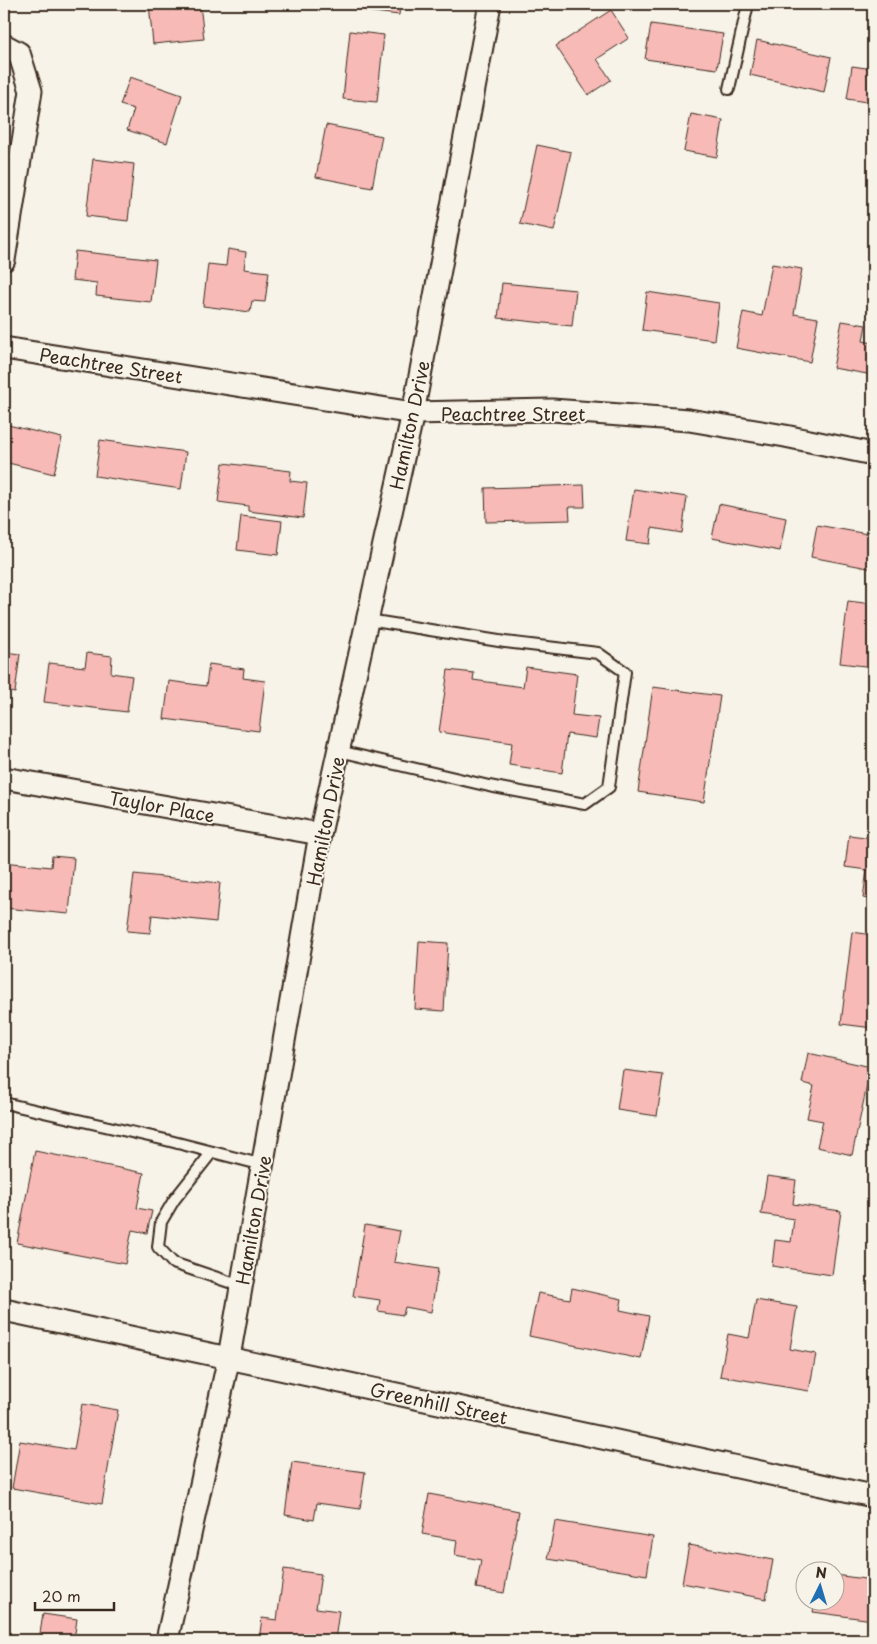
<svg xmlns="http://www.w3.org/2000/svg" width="877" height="1644" viewBox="0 0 877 1644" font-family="'Playpen Sans',sans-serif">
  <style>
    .building { fill: #f7bab7; stroke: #3b2a1e }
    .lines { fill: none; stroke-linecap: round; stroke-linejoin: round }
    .lane-casing { stroke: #3b2a1e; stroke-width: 14 }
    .street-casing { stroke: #3b2a1e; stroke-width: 25 }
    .lane { stroke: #f7f3e8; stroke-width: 10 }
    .street { stroke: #f7f3e8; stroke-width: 21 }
    .labels { text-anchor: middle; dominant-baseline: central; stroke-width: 4; stroke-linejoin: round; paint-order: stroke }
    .street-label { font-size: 18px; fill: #3b2a1e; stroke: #f7f3e8 }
  </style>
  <rect width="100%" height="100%" fill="#f7f3e8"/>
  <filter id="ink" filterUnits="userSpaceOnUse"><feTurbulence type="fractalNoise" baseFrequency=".02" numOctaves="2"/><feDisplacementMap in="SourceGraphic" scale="10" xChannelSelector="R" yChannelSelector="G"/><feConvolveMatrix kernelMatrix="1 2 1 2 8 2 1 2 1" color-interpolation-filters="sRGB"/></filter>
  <g filter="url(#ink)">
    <g class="building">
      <path d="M149 4H200L204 39 153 44Z"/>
      <path d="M366 4H400L399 15 365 11Z"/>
      <path d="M611 10 629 38 597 59 611 80 588 95 556 46Z"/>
      <path d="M651 24 723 34 717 69 645 59Z"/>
      <path d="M350 31 384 35 377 102 343 99Z"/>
      <path d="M757 40 831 57 824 92 750 75Z"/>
      <path d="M852 66 873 69V103L847 99Z"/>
      <path d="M130 77 182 95 167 143 127 130 134 109 120 105Z"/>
      <path d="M691 114 723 120 717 157 684 151Z"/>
      <path d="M326 125 382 136 372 188 316 177Z"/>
      <path d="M537 145 571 152 554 231 520 224Z"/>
      <path d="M93 159 134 164 128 221 86 216Z"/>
      <path d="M228 249 246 252 244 269 269 272 265 302 252 301 250 312 203 306 208 264 226 266Z"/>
      <path d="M75 251 156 260 151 302 96 296 97 283 72 280Z"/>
      <path d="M772 264 802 269 794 314 818 318 810 362 736 348 743 312 762 316Z"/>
      <path d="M502 283 576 290 572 326 498 318Z"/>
      <path d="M647 292 719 303 714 340 642 330Z"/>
      <path d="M842 321 866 325 863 341 873 343V375L833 368Z"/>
      <path d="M4 424 62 438 54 474 4 462Z"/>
      <path d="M100 440 186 452 181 489 95 476Z"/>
      <path d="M223 463 291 471 290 481 307 483 303 518 248 511V506L218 502Z"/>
      <path d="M584 485 585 507H569L570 520 486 522 485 488Z"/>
      <path d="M634 489 687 497 682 533 652 528 650 544 626 541Z"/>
      <path d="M719 504 786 518 780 551 712 538Z"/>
      <path d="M241 516 282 521 278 555 237 550Z"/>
      <path d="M817 525 873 535V569L811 557Z"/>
      <path d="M848 601 873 604V667L840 663Z"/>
      <path d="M4 652 20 654 15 693 4 691Z"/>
      <path d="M87 653 112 656 111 673 132 676 127 712 44 702 49 663 85 667Z"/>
      <path d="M209 664 244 669 243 678 265 681 259 731 164 719 169 681 206 686Z"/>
      <path d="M526 667 577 674 572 715 599 718 596 738 567 734 562 773 509 765 512 743 439 732 448 670 474 673 473 680 523 687Z"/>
      <path d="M653 687 720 696 704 802 638 792Z"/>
      <path d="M849 835 873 838V837V900L863 898 867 870 845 867Z"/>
      <path d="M52 856 74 858 69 914 4 908V862L51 867Z"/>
      <path d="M134 874 220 883 216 922 152 915 150 933 127 931Z"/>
      <path d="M852 932 873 935V1028L841 1024Z"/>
      <path d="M419 941 448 943 444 1011 415 1009Z"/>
      <path d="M808 1053 871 1067 852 1155 817 1147 823 1121 807 1118 814 1086 802 1083Z"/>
      <path d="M623 1070 663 1075 657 1116 617 1110Z"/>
      <path d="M35 1151 144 1173 137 1208 152 1211 147 1233 132 1230 125 1264 17 1243Z"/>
      <path d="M767 1176 796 1180 793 1204 841 1211 832 1275 772 1266 775 1240 791 1242 794 1219 761 1214Z"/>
      <path d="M365 1225 400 1231 394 1262 438 1269 431 1312 405 1307 403 1315 378 1311 380 1300 353 1296Z"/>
      <path d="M572 1288 622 1299 620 1310 649 1316 641 1359 529 1336 538 1293 570 1299Z"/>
      <path d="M756 1300 797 1307 790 1349 816 1354 809 1391 720 1376 728 1334 749 1338Z"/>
      <path d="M82 1404 118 1410 102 1504 12 1488 20 1441 74 1450Z"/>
      <path d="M292 1462 365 1472 360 1509 317 1503 314 1520 285 1515Z"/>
      <path d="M429 1494 519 1511 504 1593 476 1588 481 1560 455 1555 457 1540 422 1534Z"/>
      <path d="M555 1521 653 1537 647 1575 548 1559Z"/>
      <path d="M689 1545 773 1560 766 1599 682 1583Z"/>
      <path d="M284 1569 321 1574 316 1608 339 1611 335 1640 311 1638V1640H259L262 1618 277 1620Z"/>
      <path d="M834 1575 873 1580V1620L813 1612 815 1602H834Z"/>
      <path d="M43 1614 77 1619 74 1640H39Z"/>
    </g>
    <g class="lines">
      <defs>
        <g id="lane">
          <path d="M729 89 748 4"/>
          <path d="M339 751 489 786 585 804 609 787 625 672 598 653 505 642 368 620"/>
          <path d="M4 1103 166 1140 263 1165"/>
          <path d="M212 1152 174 1200 161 1222 158 1247 173 1263 241 1286"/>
        </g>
        <g id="street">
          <path d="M4 45 19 53 31 91 4 260"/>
          <path d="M4 348 413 413 552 410 689 420 785 436 873 454"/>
          <path d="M4 778 320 834"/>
          <path d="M4 1310 873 1496"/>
          <path d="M167 1640 229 1357 320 834 413 413 490 4"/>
        </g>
      </defs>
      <use href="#lane" class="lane-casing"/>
      <use href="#street" class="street-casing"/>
      <use href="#lane" class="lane"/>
      <use href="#street" class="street"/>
    </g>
  </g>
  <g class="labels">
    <g class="street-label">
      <text transform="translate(111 365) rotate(9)">Peachtree Street</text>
      <text x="513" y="413">Peachtree Street</text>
      <text transform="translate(409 425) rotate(-78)">Hamilton Drive</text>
      <text transform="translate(162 806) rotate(10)">Taylor Place</text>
      <text transform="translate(325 821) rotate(-79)">Hamilton Drive</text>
      <text transform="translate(253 1220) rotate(-80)">Hamilton Drive</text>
      <text transform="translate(439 1403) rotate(12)">Greenhill Street</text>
    </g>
  </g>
  <rect width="877" height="1644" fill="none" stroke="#f7f3e8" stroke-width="20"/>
  <rect x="10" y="10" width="857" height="1624" fill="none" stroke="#3b2a1e" stroke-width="2" filter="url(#ink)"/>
  <g transform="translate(820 1586) rotate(5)"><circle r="24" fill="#f7f3e8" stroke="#aca397"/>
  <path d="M0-4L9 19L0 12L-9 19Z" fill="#1f6fb2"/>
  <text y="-8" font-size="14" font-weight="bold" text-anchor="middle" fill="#3b2a1e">N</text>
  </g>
  <path d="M35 1602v8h79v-8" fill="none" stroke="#3b2a1e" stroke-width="2.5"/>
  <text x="42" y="1602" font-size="15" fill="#3b2a1e" stroke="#f7f3e8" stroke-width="4" paint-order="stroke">20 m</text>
</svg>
